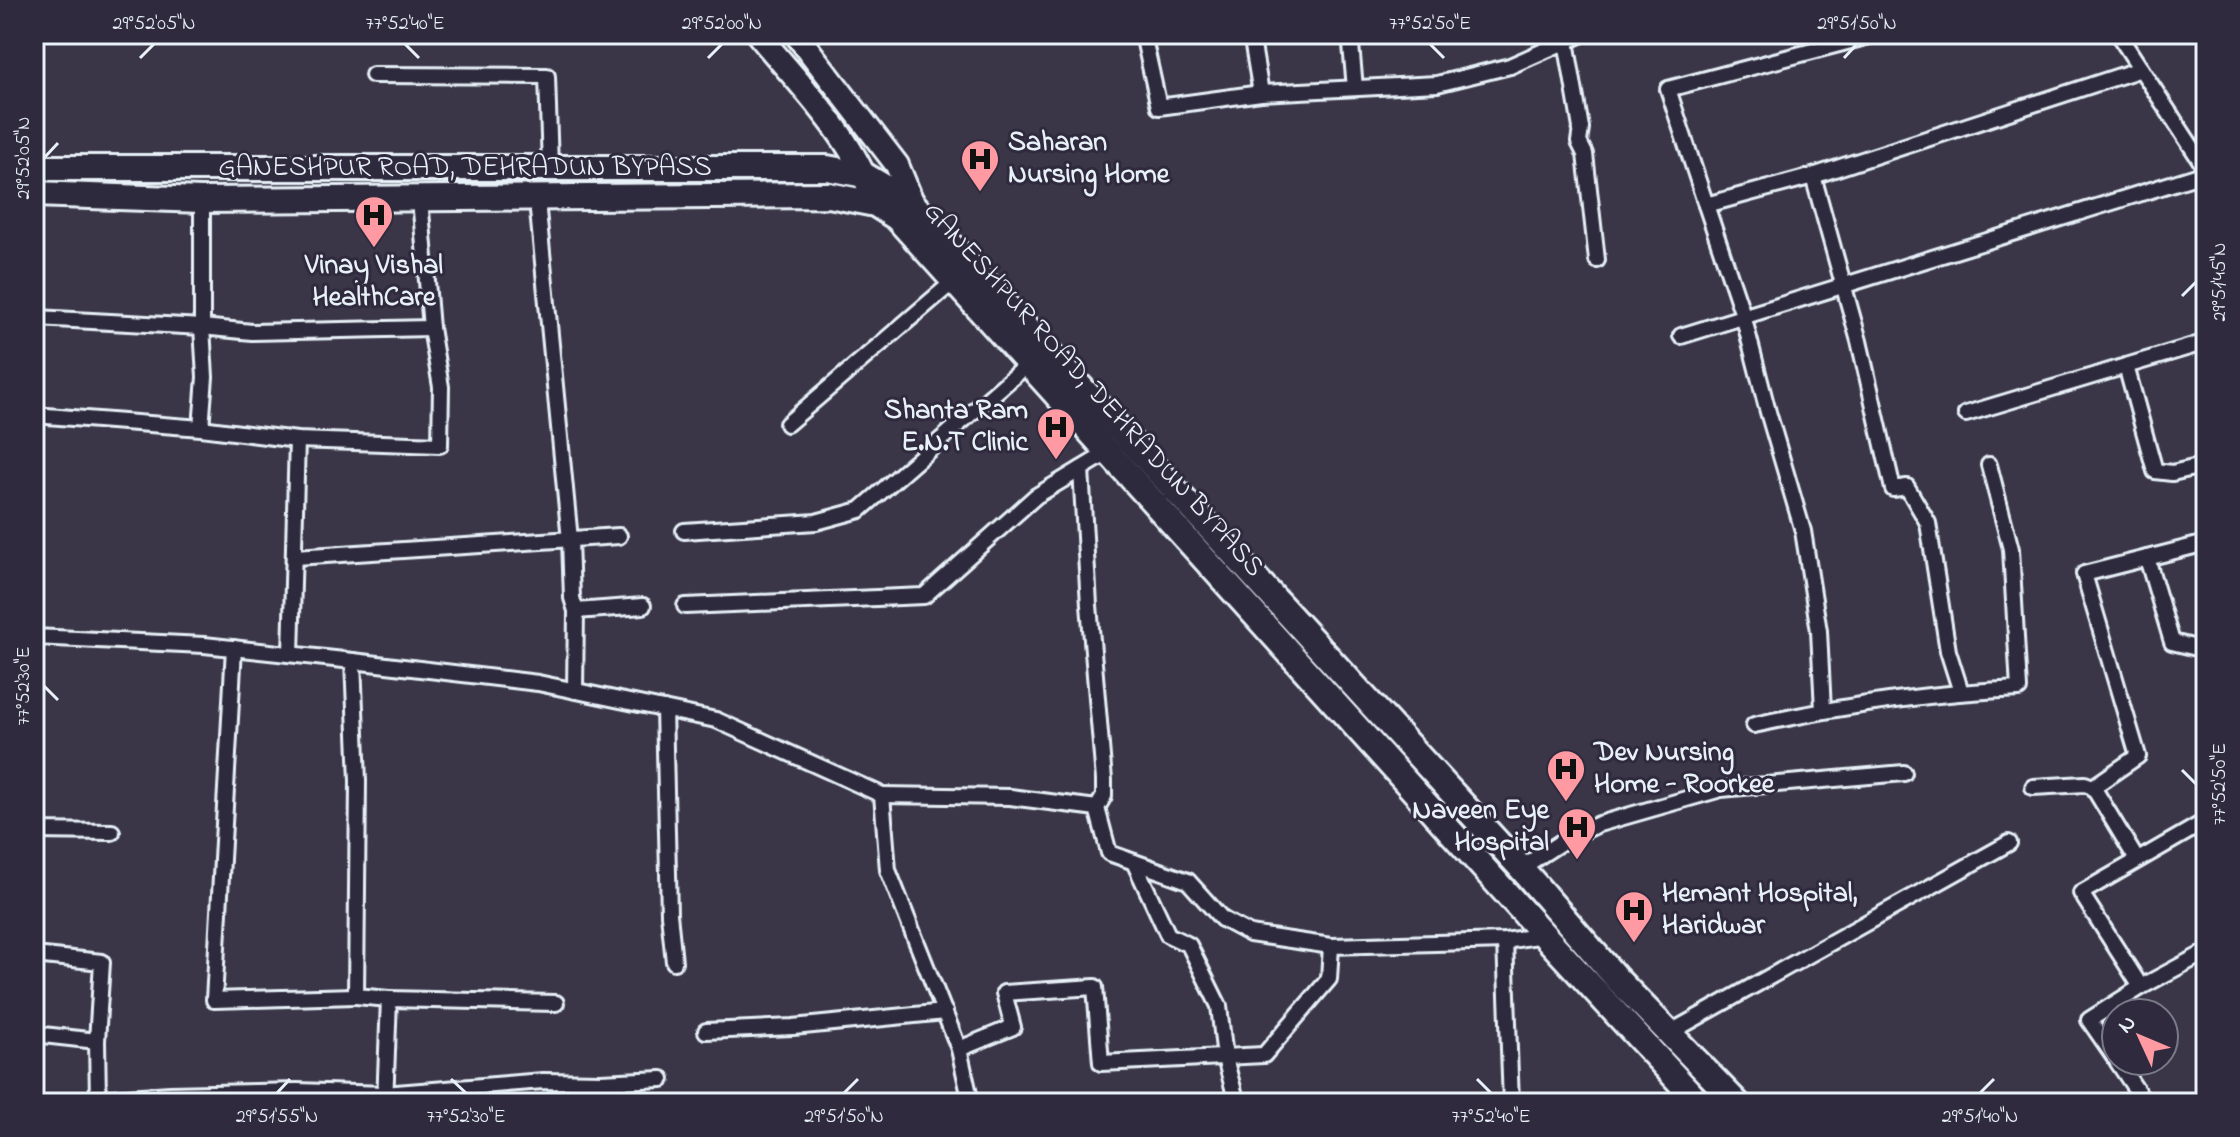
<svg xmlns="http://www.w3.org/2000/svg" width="2240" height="1137" viewBox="0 0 2240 1137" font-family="'Indie Flower',sans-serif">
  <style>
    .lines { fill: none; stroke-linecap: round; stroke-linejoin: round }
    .street-casing { stroke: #e8f1f8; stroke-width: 20 }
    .secondary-casing { stroke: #e8f1f8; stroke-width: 28 }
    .primary-casing { stroke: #e8f1f8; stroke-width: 30 }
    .street { stroke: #2f2a3d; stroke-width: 14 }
    .secondary { stroke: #2f2a3d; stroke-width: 22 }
    .primary { stroke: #2f2a3d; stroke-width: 24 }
    .ticks { fill: none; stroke: #e8f1f8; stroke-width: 3 }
    .labels { text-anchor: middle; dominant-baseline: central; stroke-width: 6; stroke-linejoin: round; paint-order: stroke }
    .poi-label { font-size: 28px; font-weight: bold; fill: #e8f1f8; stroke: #2f2a3d; text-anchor: start }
    .street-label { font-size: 28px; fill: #e8f1f8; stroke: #2f2a3d }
    .neatline { fill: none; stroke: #e8f1f8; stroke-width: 3 }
    .ticks-label { font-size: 20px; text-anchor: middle; fill: #e8f1f8 }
  </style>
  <rect width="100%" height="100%" fill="#3a3648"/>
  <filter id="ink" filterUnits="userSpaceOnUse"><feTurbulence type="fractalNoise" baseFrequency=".0125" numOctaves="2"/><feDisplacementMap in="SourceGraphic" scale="16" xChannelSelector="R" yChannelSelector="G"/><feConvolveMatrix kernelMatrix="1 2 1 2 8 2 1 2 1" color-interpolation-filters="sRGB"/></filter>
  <g filter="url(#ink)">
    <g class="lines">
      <defs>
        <g id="street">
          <path d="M1143 34 1159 107 1261 93 1251 34"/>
          <path d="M1350 34 1355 88"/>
          <path d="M1877 34 1668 89 1706 205 1813 176 1859 341 1893 489 1907 487 1928 523 1948 651 1961 692"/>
          <path d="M2118 34 2206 169"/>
          <path d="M1566 41 1581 128 1579 142 1585 154 1597 260"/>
          <path d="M373 75 547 76 550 167"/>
          <path d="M1261 93 1437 84 1510 66 1582 34"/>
          <path d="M1813 176 2141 69"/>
          <path d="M540 197 538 211 570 540 572 598 576 611 575 691"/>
          <path d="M1706 205 1743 315 1768 412 1803 531 1819 631 1823 710"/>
          <path d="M37 318 202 327 252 332 431 328"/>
          <path d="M1681 336 2206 173"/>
          <path d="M2126 366 2155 471 2172 473 2206 465"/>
          <path d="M1966 414 2206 342"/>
          <path d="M34 415 201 428 297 440 440 445 441 387 431 328 420 199"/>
          <path d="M787 424 954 281"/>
          <path d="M201 428 205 377 202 327V200"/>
          <path d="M684 531 816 522 860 510 1029 363"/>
          <path d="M295 557 619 536"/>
          <path d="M2147 558 2172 642 2205 650 2206 653"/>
          <path d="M685 606 924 596 1036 496 1109 452"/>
          <path d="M576 611 643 606"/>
          <path d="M34 637 204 645 353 661 358 781 356 996 389 999 385 1103"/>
          <path d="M234 648 214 1000 356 996"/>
          <path d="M291 654 297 440"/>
          <path d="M353 661 538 683 716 720 882 795 888 870 959 1049 971 1103"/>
          <path d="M664 709 669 914 674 962"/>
          <path d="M1754 725C1841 706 1929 693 2019 689L2011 549 1989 465"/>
          <path d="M2033 787 2085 784 2093 787 2137 860"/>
          <path d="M2093 787 2138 756 2084 574 2206 543"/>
          <path d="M882 795 1010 797 1097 808 1104 796V780L1089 605 1081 469"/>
          <path d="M1097 808 1109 853 1188 881 1222 919 1250 934 1331 946 1505 941 1544 935"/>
          <path d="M34 831 112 832"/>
          <path d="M1134 862 1168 935 1189 945 1219 1006 1225 1058 1237 1103"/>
          <path d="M1521 868 1566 839 1599 824 1721 789 1904 773"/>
          <path d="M1505 941 1511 1103"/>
          <path d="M34 955 102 962 97 1041 98 1099 170 1094 297 1091 384 1094 543 1081 601 1082 662 1079"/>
          <path d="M2141 987 2081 893 2206 821"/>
          <path d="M389 999 556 1003"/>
          <path d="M706 1031 793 1027 945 1012"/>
          <path d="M1669 1033 2009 843"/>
          <path d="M34 1034 97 1041"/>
          <path d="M959 1049 1013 1027 1004 993 1095 987 1101 1063 1264 1055 1329 979 1331 946"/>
          <path d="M2116 1059 2089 1020 2141 987 2206 952"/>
          <path d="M2117 1061 2145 1103"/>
        </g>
        <g id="secondary">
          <path d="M758 34C796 81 848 131 869 188"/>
          <path d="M796 34 897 165 913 204"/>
        </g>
        <g id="primary">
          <path d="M34 168H827L864 175 913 204 1521 868 1617 979 1737 1103"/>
          <path d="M34 194 202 200 829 195 875 204 897 218 1544 935 1699 1103"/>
        </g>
      </defs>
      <use href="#street" class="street-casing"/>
      <use href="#secondary" class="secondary-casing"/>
      <use href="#primary" class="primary-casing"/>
      <use href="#street" class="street"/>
      <use href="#secondary" class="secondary"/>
      <use href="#primary" class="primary"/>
    </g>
  </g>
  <path class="ticks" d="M405 44 419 58M1430 44 1444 58M140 58 154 44M708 58 722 44M1844 58 1857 44M44 158 58 143M2182 296 2196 282M44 686 58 700M2182 770 2196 784M451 1079 466 1093M1477 1079 1491 1093M277 1093 290 1079M844 1093 858 1079M1980 1093 1994 1079"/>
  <defs>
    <symbol id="hospital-pin" viewBox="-11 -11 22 30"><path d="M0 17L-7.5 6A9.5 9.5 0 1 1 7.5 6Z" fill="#ff9aa2" stroke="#2f2a3d"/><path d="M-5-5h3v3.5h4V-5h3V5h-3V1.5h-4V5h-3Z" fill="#111"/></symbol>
  </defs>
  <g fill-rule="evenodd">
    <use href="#hospital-pin" x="958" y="137" width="44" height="60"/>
    <use href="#hospital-pin" x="352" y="193" width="44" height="60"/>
    <use href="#hospital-pin" x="1034" y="405" width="44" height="60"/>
    <use href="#hospital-pin" x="1544" y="747" width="44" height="60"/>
    <use href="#hospital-pin" x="1555" y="805" width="44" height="60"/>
    <use href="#hospital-pin" x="1612" y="888" width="44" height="60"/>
  </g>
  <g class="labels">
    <g class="poi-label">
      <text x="1008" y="143">Saharan<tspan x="1008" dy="32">Nursing Home</tspan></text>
      <text x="374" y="266" text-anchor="middle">Vinay Vishal<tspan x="374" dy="32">HealthCare</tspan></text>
      <text x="1028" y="411" text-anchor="end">Shanta Ram<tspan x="1028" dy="32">E.N.T Clinic</tspan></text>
      <text x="1594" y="753">Dev Nursing<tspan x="1594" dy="32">Home - Roorkee</tspan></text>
      <text x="1549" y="811" text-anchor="end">Naveen Eye<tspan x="1549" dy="32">Hospital</tspan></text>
      <text x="1662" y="894">Hemant Hospital,<tspan x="1662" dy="32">Haridwar</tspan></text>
    </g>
    <g class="street-label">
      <text x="465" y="168">GANESHPUR ROAD, DEHRADUN BYPASS</text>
      <text transform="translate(1093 390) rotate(48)">GANESHPUR ROAD, DEHRADUN BYPASS</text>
    </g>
  </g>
  <rect width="2240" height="1137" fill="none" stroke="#2f2a3d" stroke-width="88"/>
  <g transform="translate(2140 1037) rotate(314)"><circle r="38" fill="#2f2a3d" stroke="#797a88" stroke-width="2"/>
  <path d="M0-6L14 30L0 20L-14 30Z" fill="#ff9aa2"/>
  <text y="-12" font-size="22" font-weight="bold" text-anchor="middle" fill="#e8f1f8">N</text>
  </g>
  <rect x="44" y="44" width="2152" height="1049" class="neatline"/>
  <g class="ticks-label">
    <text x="154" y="29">29°52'05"N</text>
    <text x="405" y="29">77°52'40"E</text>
    <text x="722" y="29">29°52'00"N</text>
    <text x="1430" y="29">77°52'50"E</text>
    <text x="1857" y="29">29°51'50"N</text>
    <text transform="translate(22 158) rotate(-90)" y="7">29°52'05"N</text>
    <text transform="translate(2218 282) rotate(-90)" y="7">29°51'45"N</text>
    <text transform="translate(22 686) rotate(-90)" y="7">77°52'30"E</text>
    <text transform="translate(2218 784) rotate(-90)" y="7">77°52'50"E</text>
    <text x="277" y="1122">29°51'55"N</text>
    <text x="466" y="1122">77°52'30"E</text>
    <text x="844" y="1122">29°51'50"N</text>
    <text x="1491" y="1122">77°52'40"E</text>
    <text x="1980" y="1122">29°51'40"N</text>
  </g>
</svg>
